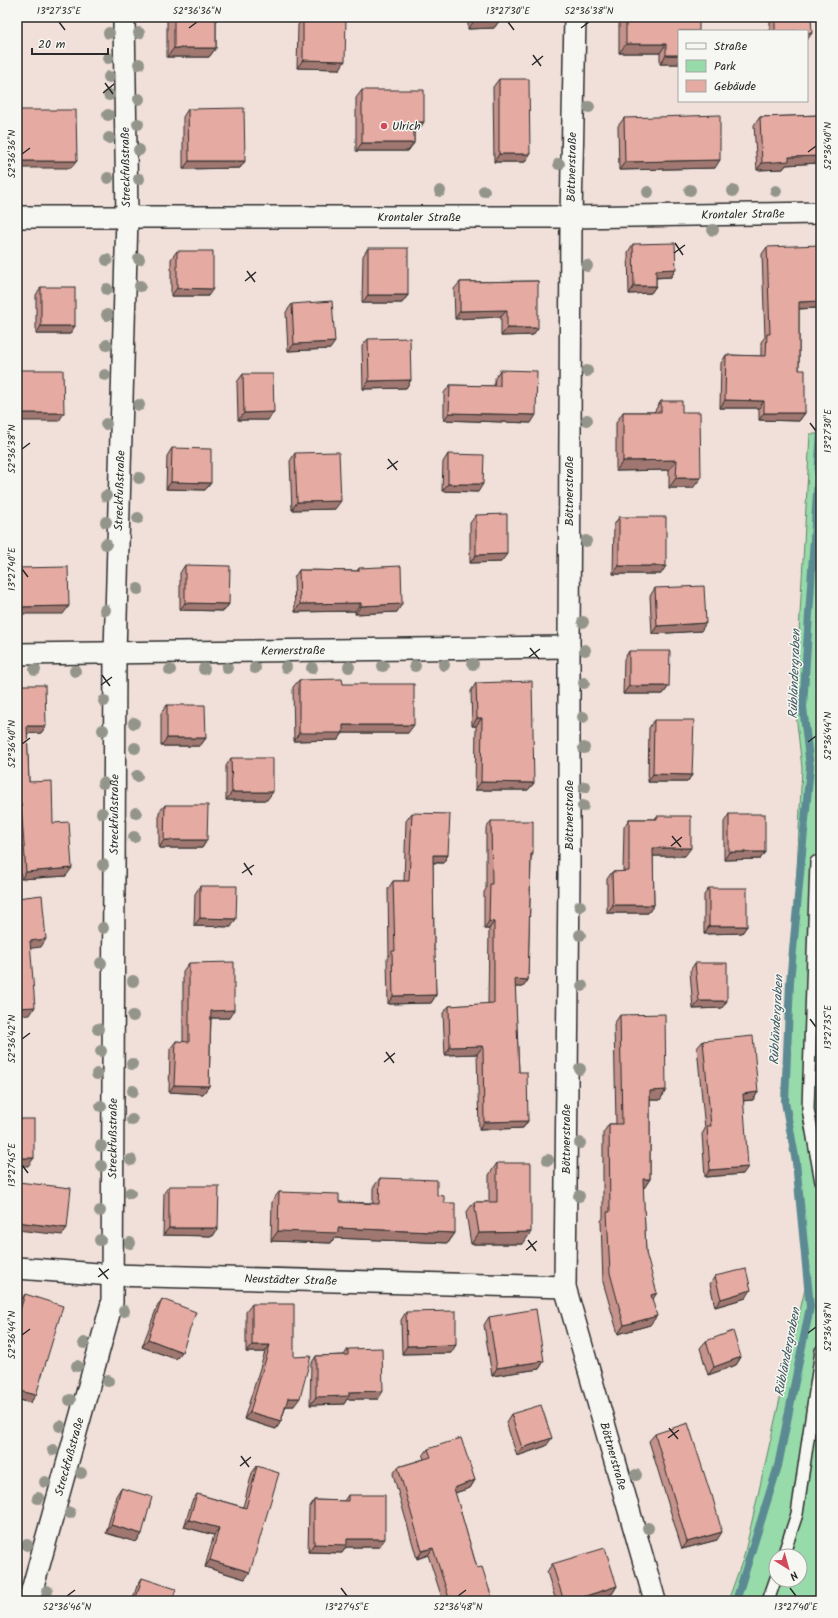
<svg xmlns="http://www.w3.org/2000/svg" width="838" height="1618" viewBox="0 0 838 1618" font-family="Kalam,sans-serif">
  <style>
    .green { fill: #96dba9; stroke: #60836a; fill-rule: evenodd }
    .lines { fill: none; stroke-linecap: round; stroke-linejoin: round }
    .stream { stroke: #5b8a93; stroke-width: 8 }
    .service-casing { stroke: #2b2b2b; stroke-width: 14 }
    .minor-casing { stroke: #2b2b2b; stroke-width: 24 }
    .service { stroke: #f6f6f2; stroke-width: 11 }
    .minor { stroke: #f6f6f2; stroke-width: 21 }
    .tree { fill: #93958b }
    .wall { fill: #c5938b; stroke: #2b2b2b }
    .shaded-wall { fill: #a07871; stroke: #2b2b2b }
    .building { fill: #e5aba2; stroke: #2b2b2b }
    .ticks { fill: none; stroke: #2b2b2b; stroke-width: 1.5 }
    .poi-dot { fill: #d1495b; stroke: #f6f6f2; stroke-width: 1.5 }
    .labels { text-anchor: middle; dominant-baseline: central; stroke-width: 3; stroke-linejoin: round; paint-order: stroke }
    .poi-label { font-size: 12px; fill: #2b2b2b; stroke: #f6f6f2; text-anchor: start }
    .street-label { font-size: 12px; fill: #2b2b2b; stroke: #f6f6f2 }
    .water-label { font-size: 13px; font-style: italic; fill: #435a5f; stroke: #f6f6f2 }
    .neatline { fill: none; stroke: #2b2b2b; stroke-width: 1.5 }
    .ticks-label { font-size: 10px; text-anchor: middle; fill: #2b2b2b }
  </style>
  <rect width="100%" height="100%" fill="#f1e0da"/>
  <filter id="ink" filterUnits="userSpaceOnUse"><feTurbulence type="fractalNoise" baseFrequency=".025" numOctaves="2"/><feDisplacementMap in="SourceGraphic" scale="8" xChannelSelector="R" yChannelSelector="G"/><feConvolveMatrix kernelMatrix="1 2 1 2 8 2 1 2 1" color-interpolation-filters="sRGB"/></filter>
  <g filter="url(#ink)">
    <path class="green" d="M810 434H821V1601H728L744 1556 810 1267 785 1114 802 768 795 705ZM776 1556H800V1580H776Z"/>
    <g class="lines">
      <path class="stream" d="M736 1601 778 1466 810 1307 796 1162 785 1102 790 982 810 767 803 707 821 431"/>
      <defs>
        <g id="service">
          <path d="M816 862 808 1109 821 1182"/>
          <path d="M783 1556 797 1514 821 1351"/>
          <path d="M768 1601 776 1578"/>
        </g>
        <g id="minor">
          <path id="s1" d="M575 17 571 217 569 647V875L565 1287 655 1601"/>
          <path id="s2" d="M17 217H571L821 213"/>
          <path id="s3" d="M17 654 569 647"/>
          <path id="s4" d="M17 1268 112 1275 565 1287"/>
          <path id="s5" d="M29 1601 112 1303 115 653 127 217 124 17"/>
        </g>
      </defs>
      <use href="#service" class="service-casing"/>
      <use href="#minor" class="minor-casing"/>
      <use href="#service" class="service"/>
      <use href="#minor" class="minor"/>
    </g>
    <g class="tree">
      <circle cx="109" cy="33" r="6"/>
      <circle cx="139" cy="33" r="6"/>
      <circle cx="108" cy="58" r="6"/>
      <circle cx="139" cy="64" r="6"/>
      <circle cx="109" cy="77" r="6"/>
      <circle cx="109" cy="95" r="6"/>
      <circle cx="139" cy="99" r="6"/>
      <circle cx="589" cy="107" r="6"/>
      <circle cx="108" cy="115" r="6"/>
      <circle cx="138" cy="124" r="6"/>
      <circle cx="109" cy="138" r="6"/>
      <circle cx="139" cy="150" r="6"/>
      <circle cx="559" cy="164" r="6"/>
      <circle cx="108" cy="178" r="6"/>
      <circle cx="139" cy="179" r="6"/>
      <circle cx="690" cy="190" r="6"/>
      <circle cx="440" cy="191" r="6"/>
      <circle cx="484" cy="191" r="6"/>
      <circle cx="733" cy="191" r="6"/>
      <circle cx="776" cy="191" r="6"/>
      <circle cx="648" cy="192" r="6"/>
      <circle cx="713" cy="230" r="6"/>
      <circle cx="139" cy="259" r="6"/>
      <circle cx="107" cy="260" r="6"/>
      <circle cx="587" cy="266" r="6"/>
      <circle cx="140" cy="286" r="6"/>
      <circle cx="107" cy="289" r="6"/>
      <circle cx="107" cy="315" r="6"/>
      <circle cx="107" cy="345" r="6"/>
      <circle cx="587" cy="371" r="6"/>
      <circle cx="105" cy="375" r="6"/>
      <circle cx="139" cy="405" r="6"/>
      <circle cx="587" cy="420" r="6"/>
      <circle cx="106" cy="424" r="6"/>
      <circle cx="139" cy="478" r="6"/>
      <circle cx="106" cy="496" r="6"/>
      <circle cx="138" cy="518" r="6"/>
      <circle cx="106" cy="522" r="6"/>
      <circle cx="586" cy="541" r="6"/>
      <circle cx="106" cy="544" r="6"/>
      <circle cx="138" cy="589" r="6"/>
      <circle cx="105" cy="610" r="6"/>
      <circle cx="583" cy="622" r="6"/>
      <circle cx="585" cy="650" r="6"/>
      <circle cx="473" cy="664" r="6"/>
      <circle cx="444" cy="665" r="6"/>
      <circle cx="383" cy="666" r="6"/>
      <circle cx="415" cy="666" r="6"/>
      <circle cx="286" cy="667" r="6"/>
      <circle cx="349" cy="667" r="6"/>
      <circle cx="227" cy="668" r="6"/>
      <circle cx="255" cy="668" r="6"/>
      <circle cx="312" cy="668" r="6"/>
      <circle cx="204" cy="669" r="6"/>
      <circle cx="35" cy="670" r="6"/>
      <circle cx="170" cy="670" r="6"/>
      <circle cx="75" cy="671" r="6"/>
      <circle cx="584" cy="683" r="6"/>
      <circle cx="104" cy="701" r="6"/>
      <circle cx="583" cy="717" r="6"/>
      <circle cx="134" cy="723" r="6"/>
      <circle cx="103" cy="730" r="6"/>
      <circle cx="135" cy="748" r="6"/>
      <circle cx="584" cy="748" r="6"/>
      <circle cx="137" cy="776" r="6"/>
      <circle cx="103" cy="783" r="6"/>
      <circle cx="585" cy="787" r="6"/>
      <circle cx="583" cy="806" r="6"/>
      <circle cx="102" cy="813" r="6"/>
      <circle cx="136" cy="813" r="6"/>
      <circle cx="134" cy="837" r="6"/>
      <circle cx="103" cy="865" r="6"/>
      <circle cx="580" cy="906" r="6"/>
      <circle cx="103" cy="928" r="6"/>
      <circle cx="580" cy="935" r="6"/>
      <circle cx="101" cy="963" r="6"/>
      <circle cx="133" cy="981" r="6"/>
      <circle cx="582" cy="986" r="6"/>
      <circle cx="133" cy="1016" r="6"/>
      <circle cx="98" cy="1029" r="6"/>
      <circle cx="101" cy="1051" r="6"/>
      <circle cx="132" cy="1064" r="6"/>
      <circle cx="580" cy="1069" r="6"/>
      <circle cx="97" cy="1074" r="6"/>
      <circle cx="133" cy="1091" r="6"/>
      <circle cx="101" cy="1106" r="6"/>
      <circle cx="132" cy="1120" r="6"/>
      <circle cx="580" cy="1143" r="6"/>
      <circle cx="101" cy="1146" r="6"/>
      <circle cx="131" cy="1160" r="6"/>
      <circle cx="548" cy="1160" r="6"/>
      <circle cx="101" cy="1166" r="6"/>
      <circle cx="130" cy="1193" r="6"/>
      <circle cx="579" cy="1196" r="6"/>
      <circle cx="100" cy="1211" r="6"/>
      <circle cx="100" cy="1240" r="6"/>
      <circle cx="130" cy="1243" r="6"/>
      <circle cx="124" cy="1311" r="6"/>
      <circle cx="84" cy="1343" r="6"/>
      <circle cx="77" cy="1366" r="6"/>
      <circle cx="108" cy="1381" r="6"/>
      <circle cx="70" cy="1400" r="6"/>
      <circle cx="60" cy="1426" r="6"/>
      <circle cx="53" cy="1450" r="6"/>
      <circle cx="81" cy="1473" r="6"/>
      <circle cx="636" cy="1475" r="6"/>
      <circle cx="45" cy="1482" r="6"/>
      <circle cx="38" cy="1498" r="6"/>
      <circle cx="70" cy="1513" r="6"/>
      <circle cx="648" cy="1528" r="6"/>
      <circle cx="27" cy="1545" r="6"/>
      <circle cx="47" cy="1591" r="6"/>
    </g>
    <g class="wall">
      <path d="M167 17H216V48L209 57H167Z"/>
      <path d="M303 17 340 69 297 68 298 25Z"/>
      <path d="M468 17H500V20L494 28 468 29Z"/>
      <path d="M619 17H699L679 64H660V53H619Z"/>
      <path d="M770 17H811L807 31H770Z"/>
      <path d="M499 79 530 154 525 162H494L493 87Z"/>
      <path d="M362 90 419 130H414V143L408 151H356V98Z"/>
      <path d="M188 109 245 161 240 168 183 169V117Z"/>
      <path d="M821 115V159L818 163 786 165 783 169 757 170 754 125 760 117Z"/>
      <path d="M624 118 715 168 619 170 618 126Z"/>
      <path d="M633 244 676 269 671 277 656 278V286L651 293 629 294 628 252Z"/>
      <path d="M767 247 817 308 799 309V370L805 413 799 421 759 420V408H720L721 363 726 355 761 356V342L765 337 762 254Z"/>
      <path d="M368 248 408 295 402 303H362L363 256Z"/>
      <path d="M177 251 208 296H171V259Z"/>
      <path d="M538 281 533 335 501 336V317L455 319 454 289 460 282Z"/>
      <path d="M41 287 70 334H36V295Z"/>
      <path d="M292 304 330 349 288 351 286 312Z"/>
      <path d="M368 339 411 380 406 388 363 389 362 346Z"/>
      <path d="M500 370 531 423 444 420V393L450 385 494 386 495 378Z"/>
      <path d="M243 374 268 420H238L237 382Z"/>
      <path d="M661 401 682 412 693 488H669V470L616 471V423L623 412H654Z"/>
      <path d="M172 448 211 483 205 490 166 489 167 456Z"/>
      <path d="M295 453 335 509 292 510 290 461Z"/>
      <path d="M448 454 478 492 442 491 443 462Z"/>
      <path d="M476 515 501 562 470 563V523Z"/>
      <path d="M619 517 661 574H613L614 525Z"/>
      <path d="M185 565 229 604 224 611 180 610V573Z"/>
      <path d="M359 568 397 612 355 614V611L295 612 294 578 299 570 357 571Z"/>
      <path d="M655 588 701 631 652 634 650 596Z"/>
      <path d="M629 651 669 686 663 694H623L624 659Z"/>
      <path d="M299 680 343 684 408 733H343L338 740 294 741 293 687Z"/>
      <path d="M476 683 534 783 528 790H475L476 726H472L471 691Z"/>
      <path d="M17 685 46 726 41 733H27L29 782 53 823 66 876 21 879 17 827Z"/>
      <path d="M167 705 206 738 200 746H161V713Z"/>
      <path d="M654 720 692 775 687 782H648L649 728Z"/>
      <path d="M231 758 267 800H226V766Z"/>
      <path d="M165 805 207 840 202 848H159V812Z"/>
      <path d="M412 813 448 855 443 863H433L434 950 436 995 431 1003 388 1004 387 959 389 955 388 889 393 881H404L406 821Z"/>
      <path d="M729 814 765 852 760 859 724 860V822Z"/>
      <path d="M657 816 685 856H653L654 905 648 913H607V879L612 872H623L624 827 629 819H655Z"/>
      <path d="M491 821 533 854 531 858 528 980 523 987H515L519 1072 528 1121 523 1128 479 1130 477 1054 445 1055 443 1013 449 1006 488 1004 489 929H484V892L486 889V829Z"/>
      <path d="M200 886 231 927 194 926 195 894Z"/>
      <path d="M709 888 747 926 742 933 704 934V895Z"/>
      <path d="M189 963 229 1018H211L209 1086 203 1094 169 1092 170 1049 176 1041 183 1042V971Z"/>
      <path d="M695 963 722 1008 693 1009 690 971Z"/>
      <path d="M620 1015 666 1090 660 1100H650V1179L644 1188H643L646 1253 652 1300 650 1325 618 1334 603 1282 601 1221 603 1218V1133L609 1124H616L614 1024Z"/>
      <path d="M703 1041 758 1092 753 1100 743 1101V1174L705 1177 702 1134 705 1129 697 1048Z"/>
      <path d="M497 1163 523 1244H471L466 1213 474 1202H489V1175Z"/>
      <path d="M380 1178 437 1195 444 1203 455 1233 448 1243 334 1238 331 1243 271 1241 272 1201 279 1192 339 1202 373 1203V1188Z"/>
      <path d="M169 1186 218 1228 213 1236 163 1235 164 1193Z"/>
      <path d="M715 1276 746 1298 715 1307 710 1284Z"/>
      <path d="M25 1294 36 1395 30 1403 17 1399V1310L19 1302Z"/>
      <path d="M162 1299 182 1352 176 1359 142 1347 157 1307Z"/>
      <path d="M252 1304 294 1357V1406H286L281 1421 276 1429 244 1419 265 1352H246V1312Z"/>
      <path d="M406 1312 451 1353 402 1354 401 1320Z"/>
      <path d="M489 1317 544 1361 539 1369 492 1376 484 1325Z"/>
      <path d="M706 1341 741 1357 736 1365 708 1375 700 1348Z"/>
      <path d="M348 1349 383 1391 378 1399H347L344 1404 310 1405 311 1364 316 1356 344 1355Z"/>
      <path d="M511 1414 546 1446 517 1456 506 1422Z"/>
      <path d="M655 1434 717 1540 682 1549 649 1441Z"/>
      <path d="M428 1449 475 1480 470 1488 455 1493 477 1568 493 1601H443L428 1555 417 1559 393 1474 398 1467 424 1459 423 1456Z"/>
      <path d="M257 1466 245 1579 205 1567 214 1535 184 1527 192 1501 197 1494 243 1507 252 1473Z"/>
      <path d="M121 1488 142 1534 136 1542 106 1533 116 1496Z"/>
      <path d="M348 1495 379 1547H346L342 1553 308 1552 309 1508 314 1500 344 1501Z"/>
      <path d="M552 1564 617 1586 612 1594 589 1601H556L547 1572Z"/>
      <path d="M142 1578 172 1601H132L137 1586Z"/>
    </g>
    <g class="shaded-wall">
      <path d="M500 20 494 28 468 29 474 21Z"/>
      <path d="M807 33H812L807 40Z"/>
      <path d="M626 44H666L660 53H619Z"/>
      <path d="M174 48H216L209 57H167Z"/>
      <path d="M666 55H679V64H660Z"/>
      <path d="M303 60 345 61 340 69 297 68Z"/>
      <path d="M414 122H424L419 130H408Z"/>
      <path d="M362 143H414L408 151H356Z"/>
      <path d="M499 154H530L525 162H494Z"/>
      <path d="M821 156V159L818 163 786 165 783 169 757 170 762 163 789 157Z"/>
      <path d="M720 160 715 168 619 170 625 162Z"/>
      <path d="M17 161H77L71 168H17Z"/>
      <path d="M189 161H245L240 168 183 169Z"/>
      <path d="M676 269 671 277 650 278 656 270Z"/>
      <path d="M634 286H656L651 293 629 294Z"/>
      <path d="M177 288 213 289 208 296H171Z"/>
      <path d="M368 295H408L402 303H362Z"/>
      <path d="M821 301V302L817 308 794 309 799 302Z"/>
      <path d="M507 310 501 317 455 319 460 311Z"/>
      <path d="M41 326H75L70 334H36Z"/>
      <path d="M507 328H538L533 335 501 336Z"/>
      <path d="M335 342 330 349 288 351 294 344Z"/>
      <path d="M411 380 406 388 363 389 369 381Z"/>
      <path d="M725 400 764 401 759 408H720Z"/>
      <path d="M274 412 268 420H238L244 413Z"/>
      <path d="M17 413H64L59 421H17Z"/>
      <path d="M449 413 536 415 531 423 444 420Z"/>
      <path d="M764 413H805L799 421 759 420Z"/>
      <path d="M677 460 669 470 616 471 623 461Z"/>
      <path d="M676 478H701L693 488H669Z"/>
      <path d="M171 482 211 483 205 490 166 489Z"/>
      <path d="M448 484H483L478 492 442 491Z"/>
      <path d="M341 501 335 509 292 510 297 502Z"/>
      <path d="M507 554 501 562 470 563 476 555Z"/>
      <path d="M619 566H666L661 574H613Z"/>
      <path d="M185 603 229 604 224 611 180 610Z"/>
      <path d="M361 603 355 611 295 612 300 604Z"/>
      <path d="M402 604 397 612 355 614 361 606Z"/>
      <path d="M69 606 63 614H17V607Z"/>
      <path d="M706 623 701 631 652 634 657 626Z"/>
      <path d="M629 686H669L663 694H623Z"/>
      <path d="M477 718H482L476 726H472Z"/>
      <path d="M343 725H414L408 733H343L338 740 294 741 299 733Z"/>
      <path d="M27 726H46L41 733 21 734Z"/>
      <path d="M167 738H206L200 746H161Z"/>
      <path d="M653 774 692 775 687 782H648Z"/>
      <path d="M481 782 534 783 528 790H475Z"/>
      <path d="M232 792H273L267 800H226Z"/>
      <path d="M17 804H21L17 811Z"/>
      <path d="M164 840H207L202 848H159Z"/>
      <path d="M653 848H691L685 856H648Z"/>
      <path d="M729 852H765L760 859 724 860Z"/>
      <path d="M433 855H448L443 863 427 862Z"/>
      <path d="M72 868 66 876 21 879 26 872Z"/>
      <path d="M613 905H654L648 913H607Z"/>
      <path d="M200 918 236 919 231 927 194 926Z"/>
      <path d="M489 921 494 922 489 929H484Z"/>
      <path d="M709 926H747L742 933 704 934Z"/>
      <path d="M46 939 41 947 25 949 30 941Z"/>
      <path d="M515 979 528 980 523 987H509Z"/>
      <path d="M436 995 431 1003 388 1004 393 996Z"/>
      <path d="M699 1001H727L722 1008 693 1009Z"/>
      <path d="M35 1007 30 1015 17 1016V1008Z"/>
      <path d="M234 1010 229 1018H206L211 1011Z"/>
      <path d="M483 1046 477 1054 445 1055 450 1047Z"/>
      <path d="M174 1085 209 1086 203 1094 169 1092Z"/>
      <path d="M666 1090 660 1100H643L650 1091Z"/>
      <path d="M758 1092 753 1100 737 1101 743 1094Z"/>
      <path d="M528 1121 523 1128 479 1130 484 1122Z"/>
      <path d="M17 1158H34L28 1166H17Z"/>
      <path d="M748 1167 743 1174 705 1177 710 1170Z"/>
      <path d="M643 1179H650L644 1188H636Z"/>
      <path d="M17 1222 67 1228 62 1235 17 1230Z"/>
      <path d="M169 1228H218L213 1236 163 1235Z"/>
      <path d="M338 1228 455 1233 448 1243 334 1238 331 1243 271 1241 278 1231Z"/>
      <path d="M531 1232 523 1244H471L479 1233Z"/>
      <path d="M751 1290 746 1298 715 1307 721 1299Z"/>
      <path d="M657 1293 651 1302V1295Z"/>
      <path d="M657 1316 650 1325 618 1334 624 1325Z"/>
      <path d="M148 1339 182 1352 176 1359 142 1347Z"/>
      <path d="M252 1345H270L265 1352H246Z"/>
      <path d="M456 1345 451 1353 402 1354 407 1346Z"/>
      <path d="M741 1357 736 1365 708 1375 714 1367Z"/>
      <path d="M544 1361 539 1369 492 1376 497 1368Z"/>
      <path d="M17 1390 36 1395 30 1403 17 1399Z"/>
      <path d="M383 1391 378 1399H347L344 1404 310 1405 316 1397 349 1392Z"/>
      <path d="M288 1398H300L294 1406H283Z"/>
      <path d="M250 1412 281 1421 276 1429 244 1419Z"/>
      <path d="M552 1438 546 1446 517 1456 522 1448Z"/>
      <path d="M475 1480 470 1488 449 1495 454 1488Z"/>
      <path d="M189 1520 219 1528 214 1535 184 1527Z"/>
      <path d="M111 1525 142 1534 136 1542 106 1533Z"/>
      <path d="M722 1532 717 1540 682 1549 687 1542Z"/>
      <path d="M347 1539H385L379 1547H346L342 1553 308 1552 314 1544Z"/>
      <path d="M433 1548 428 1555 417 1559 422 1551Z"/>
      <path d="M210 1560 250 1572 245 1579 205 1567Z"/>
      <path d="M617 1586 612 1594 589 1601H570Z"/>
    </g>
    <g class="building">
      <rect x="174" y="17" width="42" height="31"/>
      <path d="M303 17 346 18 345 61 303 60Z"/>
      <path d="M474 17H500V20L474 21Z"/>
      <path d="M626 17H699V31H679V55H666V44H626Z"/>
      <path d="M775 17H811L812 33H807V31H775Z"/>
      <path d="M499 79H529L530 154H499Z"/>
      <path d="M362 90H424V122H414V143H362Z"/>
      <path d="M244 108 245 161H189L188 109Z"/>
      <path d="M17 110H76L77 161H17Z"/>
      <path d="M720 115V160L625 162 624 118Z"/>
      <path d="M821 115V156L789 157V161L762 163 760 117Z"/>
      <path d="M675 243 676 269 656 270V286H634L633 244Z"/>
      <path d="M820 245 821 301 799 302V370H805V413H764V401L725 400 726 355 766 356 767 334H770L767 247Z"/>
      <rect x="368" y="248" width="40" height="47"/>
      <path d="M177 251H213V289L177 288Z"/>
      <path d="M538 281V328H507V310L460 311V282Z"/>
      <rect x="41" y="287" width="34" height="39"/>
      <path d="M332 301 335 342 294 344 292 304Z"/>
      <path d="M410 338 411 380 369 381 368 339Z"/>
      <path d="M17 370H63L64 413H17Z"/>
      <path d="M500 370 537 371 536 415 449 413 450 385 500 386Z"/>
      <path d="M243 374H273L274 412 244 413Z"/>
      <path d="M661 401H682V412H700L701 478H676L677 460 623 461V412H661Z"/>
      <path d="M172 448 211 449V483L171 482Z"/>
      <path d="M339 452 341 501 297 502 295 453Z"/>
      <path d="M448 454 484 455 483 484H448Z"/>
      <path d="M507 514V554L476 555V515Z"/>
      <rect x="619" y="517" width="47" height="49"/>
      <path d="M185 565 230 566 229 604 185 603Z"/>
      <path d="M401 566 402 604 361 606V603L300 604 299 570 359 571V568Z"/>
      <path d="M68 567 69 606 17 607V568Z"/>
      <path d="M704 586 706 623 657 626 655 588Z"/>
      <path d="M629 651H670L669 686H629Z"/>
      <path d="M342 679 343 684H414V725H343V733H299V680Z"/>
      <path d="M532 681 534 783 481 782 482 718H477L476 683Z"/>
      <path d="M17 685H45L46 726H27L29 782 52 781 53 823 69 822 72 868 26 872 21 804H17Z"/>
      <path d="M167 705H205L206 738H167Z"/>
      <path d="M654 720H694L692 775 653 774Z"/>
      <path d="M231 758H273V792H232Z"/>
      <path d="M165 805H208L207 840H164Z"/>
      <path d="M412 813 450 814 448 855H433L434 950H435L436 995 393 996 392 951H395L393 881H409Z"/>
      <rect x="729" y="814" width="36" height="38"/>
      <path d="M657 816H691V848H653L654 905H613L612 872 629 871V819H657Z"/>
      <path d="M491 821H533V854H531L528 980 515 979 519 1072H527L528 1121 484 1122 483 1046 450 1047 449 1006 494 1003V922L489 921 490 884H492Z"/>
      <path d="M200 886H237L236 919 200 918Z"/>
      <rect x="709" y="888" width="38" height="38"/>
      <path d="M42 895 46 939 30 941 35 1007 17 1008V898Z"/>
      <path d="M234 962V1010L211 1011 209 1086 174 1085 176 1041 189 1042V963Z"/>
      <path d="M695 963H727V1001H699Z"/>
      <path d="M665 1014 666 1090 650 1091V1179H643L646 1253 657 1293 651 1295 657 1316 624 1325 610 1273 607 1212H610L609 1124H622L620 1015Z"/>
      <path d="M753 1036 758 1092 743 1094 748 1167 710 1170 707 1126H711L703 1041Z"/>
      <rect x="17" y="1119" width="17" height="39"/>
      <path d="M497 1163H531V1232L479 1233 474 1202H497Z"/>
      <path d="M380 1178 437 1180V1195L444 1196V1203H455V1233L338 1228V1233L278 1231 279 1192 339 1194V1202L379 1204Z"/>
      <path d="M18 1182 71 1188 67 1228 17 1222V1193Z"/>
      <path d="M169 1186H219L218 1228H169Z"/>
      <path d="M746 1269 751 1290 721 1299 715 1276Z"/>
      <path d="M25 1294 63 1306 36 1395 17 1390V1320Z"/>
      <path d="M162 1299 196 1312 182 1352 148 1339Z"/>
      <path d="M252 1304H294V1357L311 1356 300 1398H288L281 1421 250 1412 270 1345H252Z"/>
      <path d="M536 1309 544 1361 497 1368 489 1317Z"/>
      <path d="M456 1311V1345L407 1346 406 1312Z"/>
      <path d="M733 1331 741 1357 714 1367 706 1341Z"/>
      <path d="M382 1348 383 1391 349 1392V1396L316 1397V1356L348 1355V1349Z"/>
      <path d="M541 1405 552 1438 522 1448 511 1414Z"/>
      <path d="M688 1423 711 1495H712L722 1532 687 1542 655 1434Z"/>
      <path d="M461 1438 475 1480 454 1488 477 1568 482 1567 493 1601H450L433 1548 422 1551 398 1467 431 1457 428 1449Z"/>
      <path d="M257 1466 279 1473 250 1572 210 1560 219 1528 189 1520 197 1494 246 1508Z"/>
      <path d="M121 1488 152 1497 142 1534 111 1525Z"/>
      <path d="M348 1495H385V1539H347V1545L314 1544V1500L348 1501Z"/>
      <path d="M605 1548 617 1586 570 1601H564L552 1564Z"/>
      <path d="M142 1578 176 1589 172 1601H135Z"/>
    </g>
  </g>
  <path class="ticks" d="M59 22 65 30M508 22 514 30M189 28 197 22M581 28 589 22M533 55 541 66M532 65 543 56M105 83 113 94M103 93 114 84M808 152 816 146M22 154 30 148M675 243 683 255M674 253 685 245M247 271 255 282M245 281 256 272M810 423 816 431M22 449 30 443M388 459 397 470M387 469 398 461M22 569 28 577M530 648 539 659M529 657 540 649M102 675 110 686M101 685 112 677M808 742 816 736M22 744 30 738M672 836 681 847M671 846 682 837M244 863 252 875M242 873 254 865M810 1019 816 1027M22 1039 30 1033M386 1052 394 1063M384 1062 395 1053M22 1165 28 1173M528 1240 536 1251M526 1250 537 1241M99 1268 108 1279M98 1277 109 1269M808 1333 816 1327M22 1335 30 1329M669 1428 678 1439M668 1438 679 1430M241 1456 249 1467M240 1466 251 1457M341 1588 347 1596M790 1588 796 1596M67 1596 75 1590M458 1596 466 1590"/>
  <circle class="poi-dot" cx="384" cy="126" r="4"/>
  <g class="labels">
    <g class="poi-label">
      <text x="392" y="126">Ulrich</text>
    </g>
    <g class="street-label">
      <text transform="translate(126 167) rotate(-91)">Streckfußstraße</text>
      <text transform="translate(572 167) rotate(-89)">Böttnerstraße</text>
      <text stroke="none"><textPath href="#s2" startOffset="726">Krontaler Straße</textPath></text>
      <text stroke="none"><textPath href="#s2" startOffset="402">Krontaler Straße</textPath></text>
      <text stroke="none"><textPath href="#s5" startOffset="1122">Streckfußstraße</textPath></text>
      <text transform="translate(569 491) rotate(-90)">Böttnerstraße</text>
      <text stroke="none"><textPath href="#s3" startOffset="276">Kernerstraße</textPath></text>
      <text stroke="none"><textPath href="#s5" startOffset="798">Streckfußstraße</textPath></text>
      <text transform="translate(569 815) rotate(-90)">Böttnerstraße</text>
      <text stroke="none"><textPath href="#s5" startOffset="474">Streckfußstraße</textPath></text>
      <text transform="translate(566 1139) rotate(-90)">Böttnerstraße</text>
      <text stroke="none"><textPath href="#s4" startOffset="274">Neustädter Straße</textPath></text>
      <text stroke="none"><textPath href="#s1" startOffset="1446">Böttnerstraße</textPath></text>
      <text stroke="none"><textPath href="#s5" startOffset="150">Streckfußstraße</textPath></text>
    </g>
    <g class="water-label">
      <text transform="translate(795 674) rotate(-88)">Rübländergraben</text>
      <text transform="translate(777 1020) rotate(-87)">Rübländergraben</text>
      <text transform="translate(788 1352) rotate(-79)">Rübländergraben</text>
    </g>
  </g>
  <rect width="838" height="1618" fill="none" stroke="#f6f6f2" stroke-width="44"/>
  <rect x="678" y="30" width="130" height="72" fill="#f6f6f2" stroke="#a5a5a2"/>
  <rect x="686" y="43" width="20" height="6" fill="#f6f6f2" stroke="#a5a5a2"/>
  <text x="714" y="50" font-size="12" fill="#2b2b2b">Straße</text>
  <rect x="686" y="60" width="20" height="12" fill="#96dba9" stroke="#a5a5a2"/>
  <text x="714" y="70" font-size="12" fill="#2b2b2b">Park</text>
  <rect x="686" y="80" width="20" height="12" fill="#e5aba2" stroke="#a5a5a2"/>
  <text x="714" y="90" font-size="12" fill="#2b2b2b">Gebäude</text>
  <g transform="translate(788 1568) rotate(143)"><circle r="19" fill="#f6f6f2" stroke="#a5a5a2"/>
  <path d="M0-3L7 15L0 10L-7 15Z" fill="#d1495b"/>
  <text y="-6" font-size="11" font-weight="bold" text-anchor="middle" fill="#2b2b2b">N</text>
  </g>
  <path d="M32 48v6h76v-6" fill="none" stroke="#2b2b2b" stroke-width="2"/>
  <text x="38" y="48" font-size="12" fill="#2b2b2b" stroke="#f6f6f2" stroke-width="3" paint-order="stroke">20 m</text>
  <rect x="22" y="22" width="794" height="1574" class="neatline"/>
  <g class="ticks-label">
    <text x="59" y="14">13°27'35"E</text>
    <text x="197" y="14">52°36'36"N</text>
    <text x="508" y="14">13°27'30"E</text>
    <text x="589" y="14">52°36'38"N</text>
    <text transform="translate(827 146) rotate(-90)" y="4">52°36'40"N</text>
    <text transform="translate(11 154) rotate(-90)" y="4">52°36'36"N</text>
    <text transform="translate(827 431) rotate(-90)" y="4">13°27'30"E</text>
    <text transform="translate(11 449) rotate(-90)" y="4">52°36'38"N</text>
    <text transform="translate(11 569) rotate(-90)" y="4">13°27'40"E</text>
    <text transform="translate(827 736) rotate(-90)" y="4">52°36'44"N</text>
    <text transform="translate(11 744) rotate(-90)" y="4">52°36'40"N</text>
    <text transform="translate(827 1027) rotate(-90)" y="4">13°27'35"E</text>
    <text transform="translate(11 1039) rotate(-90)" y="4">52°36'42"N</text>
    <text transform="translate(11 1165) rotate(-90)" y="4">13°27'45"E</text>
    <text transform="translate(827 1327) rotate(-90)" y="4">52°36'48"N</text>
    <text transform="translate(11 1335) rotate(-90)" y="4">52°36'44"N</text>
    <text x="67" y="1610">52°36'46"N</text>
    <text x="347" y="1610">13°27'45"E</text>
    <text x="458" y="1610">52°36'48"N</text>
    <text x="796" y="1610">13°27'40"E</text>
  </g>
</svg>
